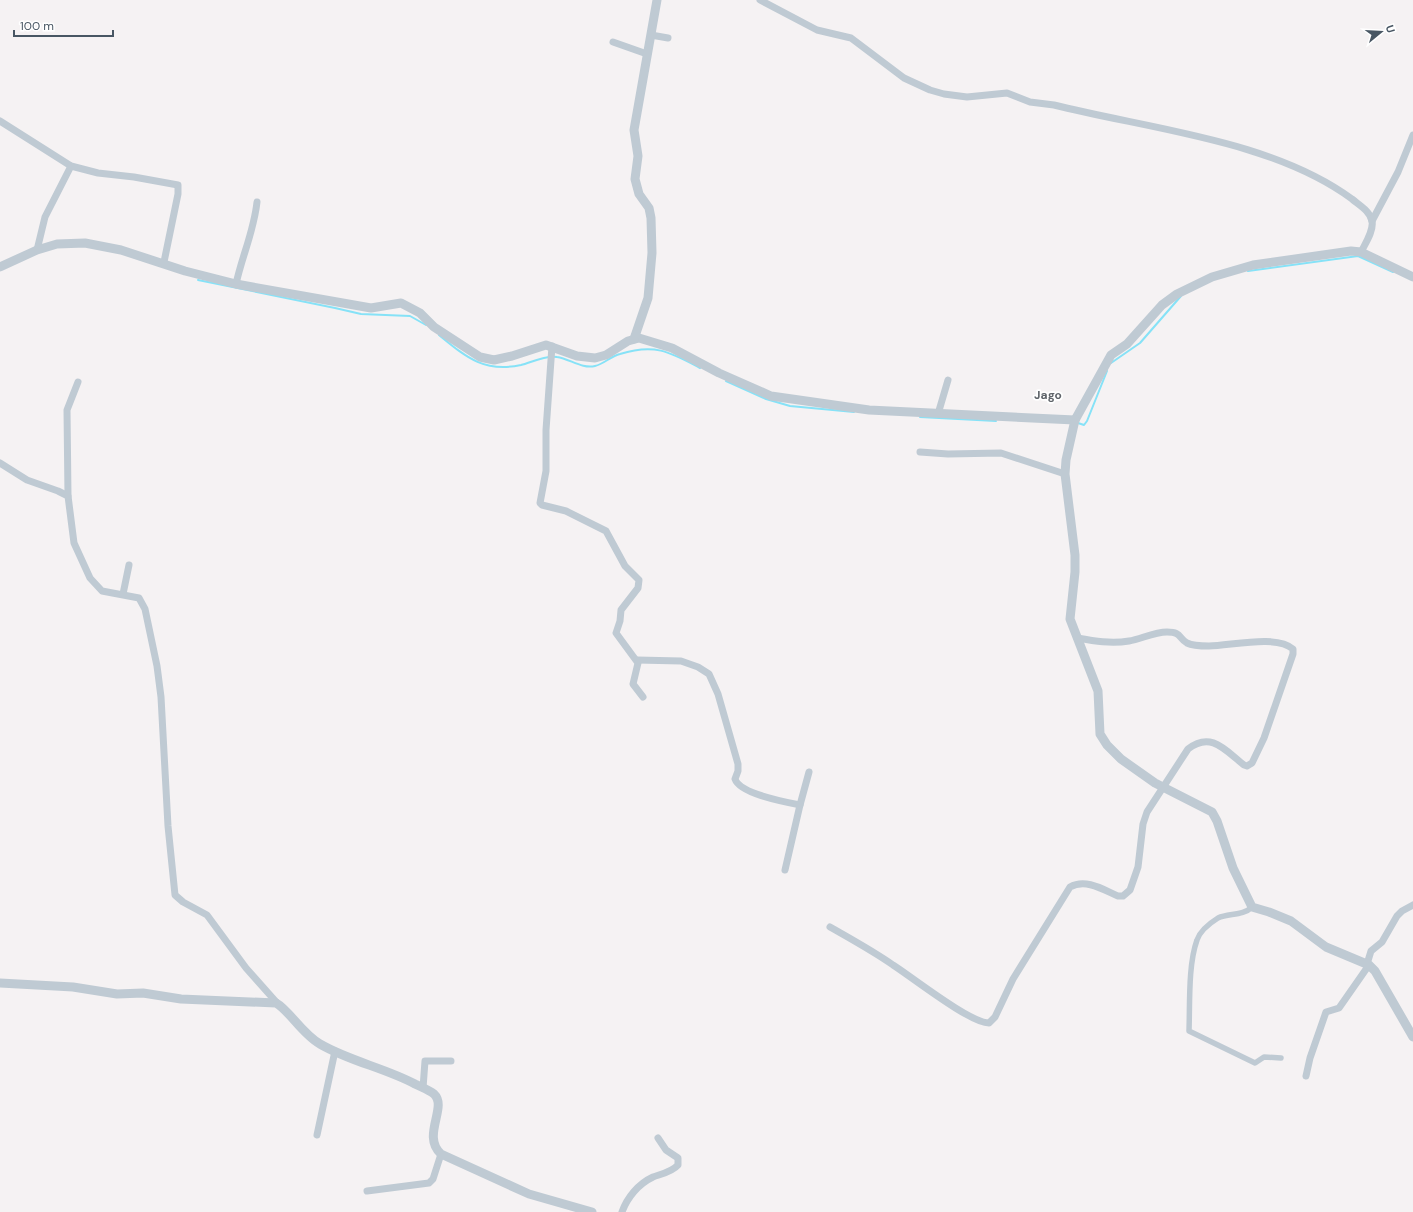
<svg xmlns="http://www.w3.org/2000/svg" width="1413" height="1212" viewBox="0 0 1413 1212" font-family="'DM Sans',sans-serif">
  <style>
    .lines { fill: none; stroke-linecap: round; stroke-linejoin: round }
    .stream { stroke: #86e2f7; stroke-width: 2 }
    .pedestrian { stroke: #bfcad3; stroke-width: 5.5 }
    .minor { stroke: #bfcad3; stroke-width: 7 }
    .tertiary { stroke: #bfcad3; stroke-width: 9 }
    .labels { text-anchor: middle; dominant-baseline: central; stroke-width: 3.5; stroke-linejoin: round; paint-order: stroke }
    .quarter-label { font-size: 12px; font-weight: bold; fill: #5e6369; stroke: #fff }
  </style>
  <rect width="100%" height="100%" fill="#f5f2f3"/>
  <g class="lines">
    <g class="stream">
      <path d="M1248 271 1358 256 1393 272"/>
      <path d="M198 280 335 308 361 314 410 316 426 325"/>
      <path d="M439 335C466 357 484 373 521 365 532 362 546 355 557 357 570 359 582 369 595 366 604 364 611 356 620 354 655 343 670 352 700 368"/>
      <path d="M1111 363 1140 343 1181 296"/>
      <path d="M726 381 766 399 790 406 854 412"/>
      <path d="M920 417 996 421"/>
      <path d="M1078 423 1084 425 1087 421 1107 371"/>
    </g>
    <path class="pedestrian" d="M1252 907C1243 916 1229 913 1218 918 1210 923 1200 931 1197 940 1188 965 1190 1004 1189 1031L1255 1063 1264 1057 1281 1058"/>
    <g class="minor">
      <path d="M760 0 817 30 851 38 904 78 930 90 944 94 967 97 1007 93 1030 102 1054 105C1149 129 1272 140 1352 199 1359 205 1370 211 1372 221 1374 231 1365 244 1361 252"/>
      <path d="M651 35 668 38"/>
      <path d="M613 42 647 54"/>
      <path d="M0 121 71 166 98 173 134 177 178 185V194L164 262"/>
      <path d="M1372 221 1398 172 1413 135"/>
      <path d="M37 250 45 217 71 166"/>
      <path d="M236 284C242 256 254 231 257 202"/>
      <path d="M552 346 546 430V471L540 503 542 505 566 511 606 531 625 566 639 580 638 588 621 610 620 621 616 633 638 663 633 684 643 697"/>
      <path d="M938 414 948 380"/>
      <path d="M920 452 948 454 1001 453 1065 474"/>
      <path d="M0 463 27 480 58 491 68 496 74 543 90 578 102 591 139 598 145 609 157 666 161 697 168 826 175 895 183 902 207 915 246 968 278 1004"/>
      <path d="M68 496 67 410 78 382"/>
      <path d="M123 594 129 565"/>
      <path d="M637 660 681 661 698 667 709 674 718 694 738 764V771L735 779C740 794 785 802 800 805L809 772"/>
      <path d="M785 870 800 805"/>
      <path d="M830 927C851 939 873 951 893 965 912 977 970 1023 989 1023L995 1017 1013 979 1070 887C1086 878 1104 890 1118 896H1123L1130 890 1138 867 1143 824 1147 812 1188 749C1211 731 1225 750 1244 765L1247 766 1252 763 1264 738 1293 654V649C1276 634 1230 646 1209 646 1202 646 1193 646 1187 643 1178 638 1182 632 1167 632 1154 632 1141 639 1129 641 1111 644 1094 641 1077 638"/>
      <path d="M1367 964 1371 951 1382 942 1397 916 1402 911 1413 905"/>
      <path d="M1306 1076 1310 1058 1326 1012 1339 1008 1369 965"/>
      <path d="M423 1088 425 1061H451"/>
      <path d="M317 1135 335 1051"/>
      <path d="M367 1191 429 1183 433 1179 441 1154"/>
      <path d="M622 1212C627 1198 638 1184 653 1177 661 1174 672 1172 678 1165V1158L666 1150 658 1138"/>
    </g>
    <g class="tertiary">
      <path d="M0 267 37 250 57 244 85 243 121 250 185 271 236 284 371 308 401 303 420 313 434 327 480 357 494 360 512 356 546 345 577 356 595 358 606 355 628 341 639 338 672 348 719 373 771 396 869 410 1075 420 1111 355 1127 344 1162 305 1177 294 1212 277 1253 265 1351 251 1361 252 1413 277"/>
      <path d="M634 339 648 298 652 253 651 218 649 208 639 194 635 179 638 156 634 130 657 0"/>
      <path d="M1075 420 1066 460 1065 474 1075 555V572L1070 619 1098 691 1100 734 1107 745 1121 759 1155 783 1212 812 1217 821 1233 868 1252 907 1269 912 1291 921 1326 947 1369 965 1375 971 1413 1037"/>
      <path d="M0 983 73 987 117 994 143 993 181 999 276 1003C289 1010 302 1034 320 1044 349 1061 385 1068 415 1084 421 1087 429 1090 434 1094 448 1107 421 1136 441 1154L529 1194 592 1212"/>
    </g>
  </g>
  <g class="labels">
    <g class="quarter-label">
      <text x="1048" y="395">Jago</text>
    </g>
  </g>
  <g transform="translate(1381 32) rotate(72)" stroke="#ffffff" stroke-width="3" paint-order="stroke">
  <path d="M0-3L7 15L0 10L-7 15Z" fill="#485663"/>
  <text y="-6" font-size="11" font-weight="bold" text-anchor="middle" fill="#485663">U</text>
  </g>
  <path d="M14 30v6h99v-6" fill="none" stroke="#485663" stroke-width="2"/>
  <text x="20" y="30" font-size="12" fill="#485663" stroke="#ffffff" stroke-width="3" paint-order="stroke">100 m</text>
</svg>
